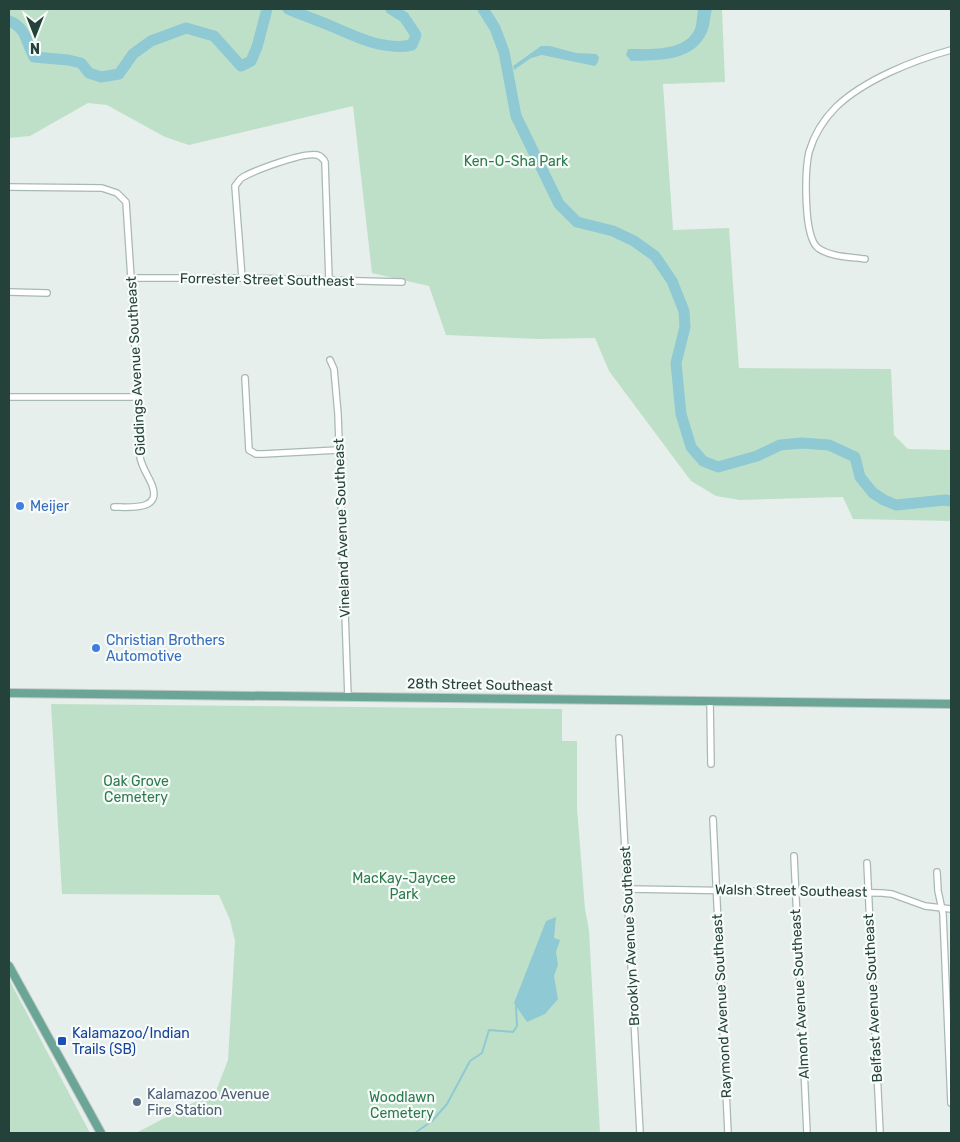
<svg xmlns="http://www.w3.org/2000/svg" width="960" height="1142" viewBox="0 0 960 1142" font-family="Rubik,sans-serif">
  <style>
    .green { fill: #bfe0c8 }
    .water { fill: #8ec9d4 }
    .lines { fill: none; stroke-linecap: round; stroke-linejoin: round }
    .stream { stroke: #8ec9d4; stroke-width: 2 }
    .river { stroke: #8ec9d4; stroke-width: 11 }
    .minor-casing { stroke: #a8b8b2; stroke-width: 8 }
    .major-casing { stroke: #c2cac8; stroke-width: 10 }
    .minor { stroke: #fff; stroke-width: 5.5 }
    .major { stroke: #6aa596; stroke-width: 8 }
    .shop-dot { fill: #3f7fe0; stroke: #f7fbf9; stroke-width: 2 }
    .transit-dot { fill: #1a4fb4; stroke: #f7fbf9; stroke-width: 2 }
    .service-dot { fill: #5c6f8a; stroke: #f7fbf9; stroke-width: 2 }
    .labels { text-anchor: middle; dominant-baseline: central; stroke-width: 4.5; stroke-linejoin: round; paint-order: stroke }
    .park-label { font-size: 14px; fill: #2d7a4b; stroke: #f7fbf9 }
    .street-label { font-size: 14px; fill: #24423a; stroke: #f7fbf9 }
    .shop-label { font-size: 14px; fill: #366cbe; stroke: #f7fbf9; text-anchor: start }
    .transit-label { font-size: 14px; fill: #164399; stroke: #f7fbf9; text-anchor: start }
    .service-label { font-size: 14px; fill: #4e5e75; stroke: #f7fbf9; text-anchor: start }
  </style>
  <rect width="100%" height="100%" fill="#e6efeb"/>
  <g class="green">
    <path d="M9 9H722L725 82 663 84 673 230 729 228 739 368 891 369 894 435 908 449 951 450V521L853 519 843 497 740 500 716 496 691 481 609 371 595 338 539 339 446 335 429 286 372 273 353 106 189 145 165 137 107 105 88 103 30 136 9 138Z"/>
    <path d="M51 704 562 709V741H577V808L585 909 589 930 600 1133H136L216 1091 228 1060 235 941 230 920 219 895 62 894Z"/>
    <path d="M9 979 13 987 90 1133H9Z"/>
  </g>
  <g class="water">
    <path d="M698 9H712C710 16 710 25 707 32 694 62 659 60 631 61L626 55 628 49C649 49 685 52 695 29 697 23 697 15 698 9Z"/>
    <path d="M541 46H550L576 53 596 54 599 57 598 62 595 66 542 55 531 58 514 70 513 66Z"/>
    <path d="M556 917 554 938 560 940 556 952 558 965 554 976 558 999 545 1014 527 1022 514 1003 546 921Z"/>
  </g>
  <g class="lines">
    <path class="stream" d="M415 1133 432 1121 447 1104 470 1061 482 1053 489 1030 513 1032 517 1026 516 1006"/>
    <g class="river">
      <path d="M288 9C302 15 317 20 331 26 356 37 384 51 412 45L416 35 404 17 391 9"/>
      <path d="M483 9 495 28 504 52 516 116 559 204 577 222 613 231 634 241 655 256 672 281 684 311 685 327 676 363 681 414 691 447 703 461 718 467 757 456 780 445 802 443 829 445 855 457 860 477 873 493 884 500 896 505 945 500 951 501"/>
      <path d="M9 21C27 28 25 41 34 57L68 60 81 63 89 73 101 77 119 74 133 54 151 41 186 28 214 36 241 66 251 61 257 47 267 9"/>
    </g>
    <defs>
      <g id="minor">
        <path d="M9 187 102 188 117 193 126 202 134 324 140 457C142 468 148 475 152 485 162 511 130 507 114 507"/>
        <path d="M865 259C851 257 830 257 818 248 803 236 805 170 809 152 814 135 824 119 836 107 864 80 914 60 951 50"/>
        <path d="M132 278H242L402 282"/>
        <path d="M242 278 235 186C238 183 239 179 243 177 256 170 303 152 317 155 321 156 323 158 325 162L329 280"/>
        <path d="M9 292 47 293"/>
        <path d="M330 360 334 369 338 414 348 697"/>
        <path d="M245 378 249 450 256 454H263L338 450"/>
        <path d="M9 397H137"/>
        <path d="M710 701 711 764"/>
        <path d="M619 738 640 1133"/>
        <path d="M713 819 728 1133"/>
        <path d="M794 856 807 1133"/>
        <path d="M867 863 880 1133"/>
        <path d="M937 872 938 891 943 914 951 1103"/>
        <path d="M628 889 882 893 892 894 925 906 951 909"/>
      </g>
      <g id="major">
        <path d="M9 693 951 704"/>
        <path d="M9 966 101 1133"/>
      </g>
    </defs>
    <use href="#minor" class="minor-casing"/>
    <use href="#major" class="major-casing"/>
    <use href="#minor" class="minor"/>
    <use href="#major" class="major"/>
  </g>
  <g class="shop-dot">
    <circle cx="20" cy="506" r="5"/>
    <circle cx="96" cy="648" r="5"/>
  </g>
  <rect class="transit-dot" x="57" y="1036" width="10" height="10" rx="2.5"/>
  <circle class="service-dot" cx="137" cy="1102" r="5"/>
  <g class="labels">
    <g class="park-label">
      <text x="516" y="161">Ken-O-Sha Park</text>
      <text x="136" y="781">Oak Grove<tspan x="136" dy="16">Cemetery</tspan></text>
      <text x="404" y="878">MacKay-Jaycee<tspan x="404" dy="16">Park</tspan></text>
      <text x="402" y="1097">Woodlawn<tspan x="402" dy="16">Cemetery</tspan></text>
    </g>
    <g class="street-label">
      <text transform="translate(267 280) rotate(1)">Forrester Street Southeast</text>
      <text transform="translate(136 366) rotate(-93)">Giddings Avenue Southeast</text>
      <text transform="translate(342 528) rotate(-92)">Vineland Avenue Southeast</text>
      <text transform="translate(480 685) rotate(1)">28th Street Southeast</text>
      <text transform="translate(791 891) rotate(1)">Walsh Street Southeast</text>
      <text transform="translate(630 936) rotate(-93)">Brooklyn Avenue Southeast</text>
      <text transform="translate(800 994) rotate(-93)">Almont Avenue Southeast</text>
      <text transform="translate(873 998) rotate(-93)">Belfast Avenue Southeast</text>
      <text transform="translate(722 1006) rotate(-93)">Raymond Avenue Southeast</text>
    </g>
    <g class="shop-label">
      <text x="30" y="506">Meijer</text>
      <text x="106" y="640">Christian Brothers<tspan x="106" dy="16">Automotive</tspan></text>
    </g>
    <g class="transit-label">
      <text x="72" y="1033">Kalamazoo/Indian<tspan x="72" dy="16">Trails (SB)</tspan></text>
    </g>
    <g class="service-label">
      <text x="147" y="1094">Kalamazoo Avenue<tspan x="147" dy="16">Fire Station</tspan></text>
    </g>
  </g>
  <rect width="960" height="1142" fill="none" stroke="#24423a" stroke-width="20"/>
  <g transform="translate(35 35) rotate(180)" stroke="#f7fbf9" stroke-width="4" paint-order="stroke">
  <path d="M0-4L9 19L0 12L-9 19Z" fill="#24423a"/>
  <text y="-8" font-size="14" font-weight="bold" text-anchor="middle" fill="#24423a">N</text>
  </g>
</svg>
